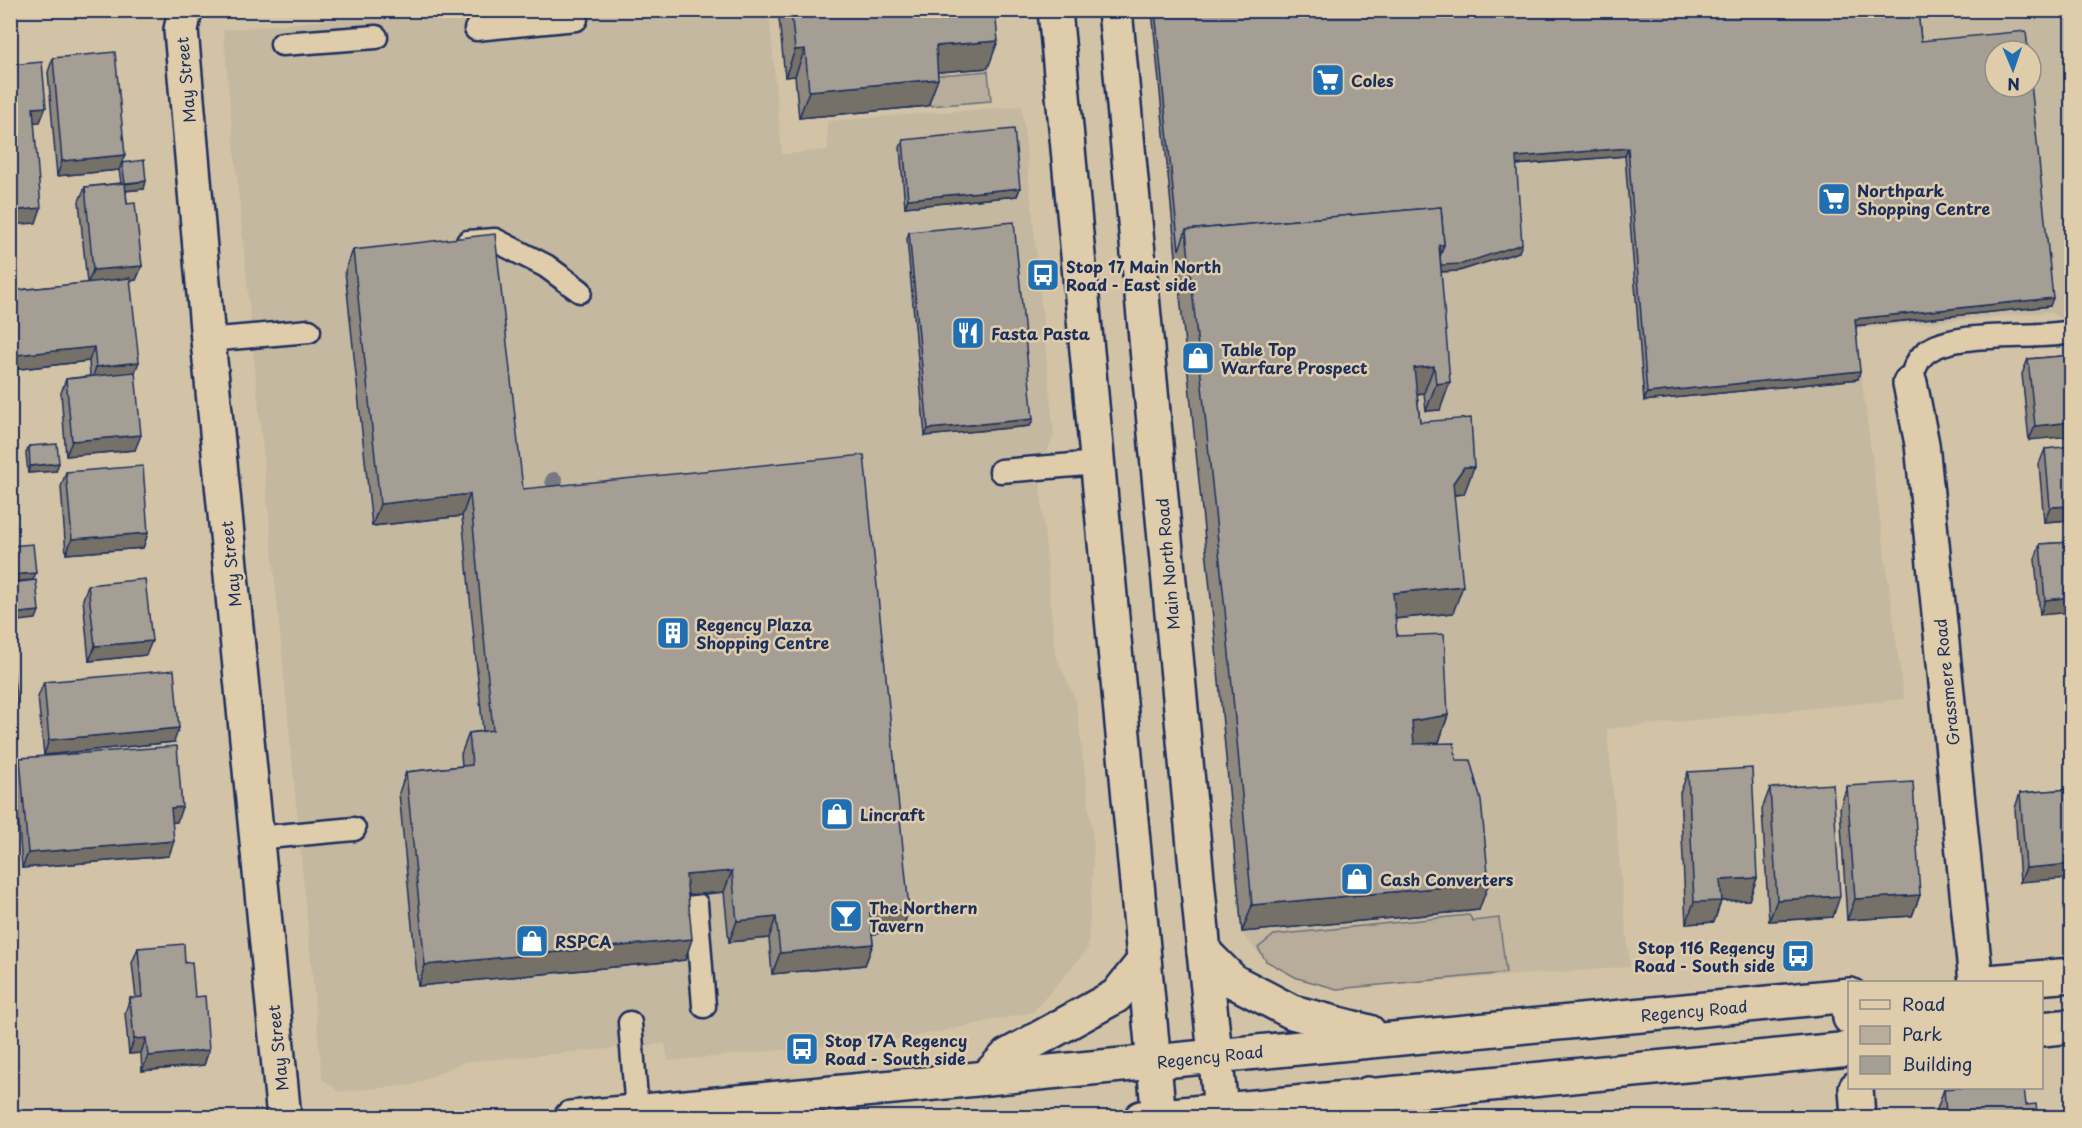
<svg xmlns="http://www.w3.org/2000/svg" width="2082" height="1128" viewBox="0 0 2082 1128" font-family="'Playpen Sans',sans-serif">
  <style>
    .built { fill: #c5b8a1; fill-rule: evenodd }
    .green { fill: #b8ad9b; stroke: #6a6e7c; stroke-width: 1.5 }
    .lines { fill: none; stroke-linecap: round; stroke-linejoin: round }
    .service-casing { stroke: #1b2f5e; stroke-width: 27 }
    .minor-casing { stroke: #1b2f5e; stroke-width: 38 }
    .secondary-casing { stroke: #1b2f5e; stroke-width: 38 }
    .trunk-casing { stroke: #1b2f5e; stroke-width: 38 }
    .service { stroke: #dfccaa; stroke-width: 22 }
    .minor { stroke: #dfccaa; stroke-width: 33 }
    .secondary { stroke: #dfccaa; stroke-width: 33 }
    .trunk { stroke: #dfccaa; stroke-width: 33 }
    .tree { fill: #777982 }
    .wall { fill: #8e887f; stroke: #1b2f5e; stroke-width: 1.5 }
    .shaded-wall { fill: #746f68; stroke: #1b2f5e; stroke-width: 1.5 }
    .building { fill: #a59e94; stroke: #1b2f5e; stroke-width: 1.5 }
    .labels { text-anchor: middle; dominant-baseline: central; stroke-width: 5; stroke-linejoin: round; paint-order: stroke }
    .street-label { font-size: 16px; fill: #1b2f5e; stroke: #dfccaa }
    .poi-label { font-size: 16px; font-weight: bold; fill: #1b2f5e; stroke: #dfccaa; text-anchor: start }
  </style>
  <rect width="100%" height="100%" fill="#d3c3a6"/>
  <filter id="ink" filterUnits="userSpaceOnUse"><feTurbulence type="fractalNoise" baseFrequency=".0167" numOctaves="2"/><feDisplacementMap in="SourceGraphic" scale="12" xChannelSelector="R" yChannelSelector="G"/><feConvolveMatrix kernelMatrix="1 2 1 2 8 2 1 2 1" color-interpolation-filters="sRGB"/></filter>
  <g filter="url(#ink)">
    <g class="built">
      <path d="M439 10 769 11 782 154 828 150 827 121 1022 106 1054 435 1039 471 1055 654 1076 700 1094 847 1088 949 1033 1012 909 1038 668 1061 665 1044 464 1062 413 1085 339 1092 322 1079 223 30Z"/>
      <path d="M1155 11H2071V324L2050 312 1855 329 1904 699 1607 729 1630 967 1337 989 1297 978 1266 961 1241 933ZM1995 51H2031V87H1995Z"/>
    </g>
    <g class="green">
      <path d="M988 71 991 101 930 106 928 76Z"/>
      <path d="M1469 915 1473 921 1499 918 1506 973 1337 989 1297 978 1266 961 1258 948 1274 935Z"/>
    </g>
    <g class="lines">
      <defs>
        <g id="service">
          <path d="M476 29 576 19"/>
          <path d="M282 44 376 37"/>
          <path d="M468 242 495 240 546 266 580 291"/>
          <path d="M208 340 309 331"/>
          <path d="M1910 383C1913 373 1915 363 1923 355 1948 329 2035 340 2072 332"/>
          <path d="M1001 471 1098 463"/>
          <path d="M256 838 354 829"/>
          <path d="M696 904 704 1006"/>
          <path d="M630 1023 637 1111"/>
        </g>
        <g id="minor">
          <path d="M185 10 181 30 208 340 284 1118"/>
          <path d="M1910 383 1922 444 1976 982"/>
          <path d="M1848 996 1850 1018"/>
          <path d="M1856 1088 1858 1118"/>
        </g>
        <g id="secondary">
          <path d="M1204 952 1233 981 1292 1012 1369 1032"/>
          <path d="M1988 982 2072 975"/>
          <path d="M2042 1029 2072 1026"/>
          <path d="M571 1118 1850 995"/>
          <path d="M1141 1118 1850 1049"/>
        </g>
        <g id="trunk">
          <path d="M1055 10 1159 1118"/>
          <path d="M1115 10 1204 952 1222 1118"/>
          <path d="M986 1078 1007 1056 1116 996 1144 961"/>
          <path d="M1324 1118 1368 1094"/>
        </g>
      </defs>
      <use href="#service" class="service-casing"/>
      <use href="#minor" class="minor-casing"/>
      <use href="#secondary" class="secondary-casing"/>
      <use href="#trunk" class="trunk-casing"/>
      <use href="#service" class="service"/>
      <use href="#minor" class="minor"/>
      <use href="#secondary" class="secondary"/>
      <use href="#trunk" class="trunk"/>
    </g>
    <circle class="tree" cx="554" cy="481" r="9"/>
    <g class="wall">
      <path d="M782 10H995L988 68 938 72 928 106 799 118 795 76 785 77 779 18Z"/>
      <path d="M1152 10H1918L1921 41 2050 306 1856 326 1858 379 1644 401 1625 156 1516 165 1519 252 1459 271 1441 272 1440 410 1426 411 1424 393 1417 394 1420 422 1464 494 1454 495 1453 613 1395 619 1397 636 1448 715 1439 742 1431 744 1479 910 1242 932 1215 637 1176 257Z"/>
      <path d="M53 58 122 163 144 189 126 191 127 204 142 266 136 280 130 281 135 373V450L66 456 61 393 66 379 90 376 89 361 11 370 10 291 87 283 79 201 85 187 121 183 119 170 57 176 48 72Z"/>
      <path d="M903 140 1020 188 1017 196 905 207 900 148Z"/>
      <path d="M909 232 1033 419 1030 426 925 436 907 239Z"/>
      <path d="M353 250 523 489 902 931 872 934 873 944 865 965 772 974 769 938 729 942 724 892 688 896 685 960 418 986 399 793 406 772 462 766 461 754 469 733 483 731 462 516 372 526 345 271Z"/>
      <path d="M2072 355 2029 440 2022 374 2028 359Z"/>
      <path d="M29 446 56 471 28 473 26 453Z"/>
      <path d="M2045 449 2072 520 2044 522 2039 464Z"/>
      <path d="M66 472 148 533 143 548 66 554 61 487Z"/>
      <path d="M2072 542 2040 615 2035 559 2040 544Z"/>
      <path d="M88 585 146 655 89 661 83 599Z"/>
      <path d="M44 682 174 742 44 755 38 697Z"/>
      <path d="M20 758 177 822H172L169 856 22 868 15 773Z"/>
      <path d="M1688 772 1757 878 1749 900 1721 901 1714 922 1686 924 1680 793Z"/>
      <path d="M1847 786 1920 895 1912 916 1847 920 1840 808Z"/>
      <path d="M1770 788 1833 917 1769 921 1762 809Z"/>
      <path d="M2072 789 2020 882 2015 808 2020 793Z"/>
      <path d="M138 948 185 963 209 1050 204 1065 142 1071 141 1053 129 1054 125 1013 130 998H136L132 963Z"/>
      <path d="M1944 1089 2026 1105 2038 1118H1934Z"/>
    </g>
    <g class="shaded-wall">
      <path d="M998 41 988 68 926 73 936 46Z"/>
      <path d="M805 49 795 76 785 77 795 50Z"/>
      <path d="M938 79 928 106 799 118 809 91Z"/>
      <path d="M46 107 40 122 27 123 33 108Z"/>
      <path d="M1628 148 1625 156 1513 165 1516 157Z"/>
      <path d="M125 155 119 170 57 176 62 161Z"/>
      <path d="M146 181 144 189 122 191 125 184Z"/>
      <path d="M1020 188 1017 196 905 207 908 199Z"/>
      <path d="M41 208 36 223 10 225V211Z"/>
      <path d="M1522 244 1519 252 1459 271 1434 272 1437 265Z"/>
      <path d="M1439 245H1444L1434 272Z"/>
      <path d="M142 266 136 280 87 285 93 270Z"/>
      <path d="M2053 298 2050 306 1852 326 1855 319Z"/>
      <path d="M94 347 89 361 11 370 16 355Z"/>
      <path d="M139 362 133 377 91 382 96 367Z"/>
      <path d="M1434 366 1424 393 1405 395 1414 368Z"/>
      <path d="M1860 371 1858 379 1644 401 1647 393Z"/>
      <path d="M1450 382 1440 410 1426 411 1436 384Z"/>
      <path d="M1033 419 1030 426 925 436 928 429Z"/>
      <path d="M2072 422V436L2029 440 2035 426Z"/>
      <path d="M141 435 135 450 66 456 72 441Z"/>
      <path d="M59 463 56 471 28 473 30 466Z"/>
      <path d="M1464 467H1474L1464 494 1454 495 1443 510 1453 483Z"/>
      <path d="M470 494 462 516 372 526 380 504Z"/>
      <path d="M2072 506V520L2044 522 2050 507Z"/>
      <path d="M148 533 143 548 66 554 72 539Z"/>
      <path d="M36 573 33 580 10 582V575Z"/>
      <path d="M1463 586 1453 613 1383 620 1393 593Z"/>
      <path d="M2072 597V612L2040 615 2045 600Z"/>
      <path d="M39 611 36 619 10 622V614Z"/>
      <path d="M152 641 146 655 89 661 95 646Z"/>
      <path d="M17 702 14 710H10V703Z"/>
      <path d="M1448 715 1439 742 1402 748 1412 721Z"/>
      <path d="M179 728 174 742 44 755 49 740Z"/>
      <path d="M182 807 177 822 166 823 171 808Z"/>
      <path d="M174 841 169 856 22 868 28 853Z"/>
      <path d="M2072 864V878L2020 882 2026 868Z"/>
      <path d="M732 871 724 892 678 896 686 875Z"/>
      <path d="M1757 878 1749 900 1721 901 1714 922 1686 924 1694 902 1720 880Z"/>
      <path d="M1489 883 1479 910 1242 932 1252 905Z"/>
      <path d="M1920 895 1912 916 1847 920 1855 899Z"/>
      <path d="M1840 896 1833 917 1769 921 1777 900Z"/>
      <path d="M909 909 902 931 862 935 870 913Z"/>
      <path d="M776 917 769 938 729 942 737 921Z"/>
      <path d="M692 939 685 960 418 986 425 965Z"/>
      <path d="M873 944 865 965 772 974 780 953Z"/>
      <path d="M146 1038 141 1053 129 1054 134 1039Z"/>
      <path d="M209 1050 204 1065 142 1071 148 1056Z"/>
    </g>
    <g class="building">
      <path d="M791 10H995L998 41 936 46 938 79 809 91 805 49 795 50Z"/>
      <path d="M1155 10H1918L1921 41 2026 31 2028 51H1995V87H2031V83L2053 298 1855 319 1860 371 1647 393 1628 148 1516 157 1522 244 1462 264 1441 265 1440 257 1444 245 1441 207 1186 230 1179 250Z"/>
      <path d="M115 52 125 155 62 161 53 58Z"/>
      <path d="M42 62 46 107 33 108 41 208 10 211V65Z"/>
      <path d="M1014 129 1020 188 908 199 903 140Z"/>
      <path d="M144 160 146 181 126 183H125L122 163Z"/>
      <path d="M125 183 127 204 135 203 142 266 93 270 85 187Z"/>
      <path d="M1441 207 1444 245H1439L1450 382 1436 384 1434 366 1414 368 1420 422 1471 418 1474 467H1464L1453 483 1463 586 1393 593 1397 636 1444 634 1448 715 1412 721 1414 744 1454 743 1456 760H1470L1481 801 1489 883 1252 905 1225 610 1186 230Z"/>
      <path d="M1014 222 1033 419 928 429 909 232Z"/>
      <path d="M495 234 523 489 864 455 909 909 870 913 873 944 780 953 776 917 737 921 732 871 686 875 692 939 425 965 406 772 472 765 469 733 493 730 470 494 380 504 353 250Z"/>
      <path d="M130 278 139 362 96 367 94 347 16 355 10 302V291Z"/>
      <path d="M2072 355V422L2035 426 2028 359Z"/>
      <path d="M135 372 141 435 72 441 66 379Z"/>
      <path d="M57 444 59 463 30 466 29 446Z"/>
      <path d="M2072 446V506L2050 507 2045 449Z"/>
      <path d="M143 466 148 533 72 539 66 472Z"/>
      <path d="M2072 542V597L2045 600 2040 544Z"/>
      <path d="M33 544 36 573 10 575V546Z"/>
      <path d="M145 579 152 641 95 646 88 585Z"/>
      <path d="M36 580 39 611 10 614V583Z"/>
      <path d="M13 669 17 702 10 703V670Z"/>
      <path d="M174 670 179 728 49 740 44 682Z"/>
      <path d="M177 746 182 807 171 808 174 841 28 853 20 758Z"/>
      <path d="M1752 768 1757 878 1720 880 1722 901 1694 902 1688 772Z"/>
      <path d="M1913 782 1920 895 1855 899 1847 786Z"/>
      <path d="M1833 784 1840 896 1777 900 1770 788Z"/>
      <path d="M2072 789V864L2026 868 2020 793Z"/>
      <path d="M184 944 185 963 192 962 195 997 205 996 209 1050 148 1056 146 1038 134 1039 130 998 142 997 138 948Z"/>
      <path d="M1955 1088H2024L2026 1105 2036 1104 2038 1118H1936V1114L1946 1113 1944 1089Z"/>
    </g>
  </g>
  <defs>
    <symbol id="supermarket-square" viewBox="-11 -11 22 22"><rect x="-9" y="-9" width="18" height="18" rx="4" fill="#1f6fb2" stroke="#dfccaa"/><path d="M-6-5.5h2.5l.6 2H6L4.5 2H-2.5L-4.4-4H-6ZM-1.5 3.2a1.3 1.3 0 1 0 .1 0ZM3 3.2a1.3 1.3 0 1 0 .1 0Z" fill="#fff"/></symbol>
    <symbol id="bus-square" viewBox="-11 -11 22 22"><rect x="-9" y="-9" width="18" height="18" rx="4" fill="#1f6fb2" stroke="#dfccaa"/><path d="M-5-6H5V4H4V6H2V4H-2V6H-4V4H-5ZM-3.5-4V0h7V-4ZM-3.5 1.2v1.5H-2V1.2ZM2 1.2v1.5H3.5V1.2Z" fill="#fff"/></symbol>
    <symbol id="restaurant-square" viewBox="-11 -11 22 22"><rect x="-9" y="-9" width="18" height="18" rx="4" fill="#1f6fb2" stroke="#dfccaa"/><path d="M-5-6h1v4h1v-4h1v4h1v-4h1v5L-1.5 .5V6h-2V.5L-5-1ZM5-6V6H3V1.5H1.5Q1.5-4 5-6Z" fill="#fff"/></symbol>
    <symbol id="shop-square" viewBox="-11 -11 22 22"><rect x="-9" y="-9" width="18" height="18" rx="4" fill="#1f6fb2" stroke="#dfccaa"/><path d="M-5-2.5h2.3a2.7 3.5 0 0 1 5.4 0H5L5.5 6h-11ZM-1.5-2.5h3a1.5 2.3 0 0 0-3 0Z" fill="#fff"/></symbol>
    <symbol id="building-square" viewBox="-11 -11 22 22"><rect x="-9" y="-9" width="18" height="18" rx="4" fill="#1f6fb2" stroke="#dfccaa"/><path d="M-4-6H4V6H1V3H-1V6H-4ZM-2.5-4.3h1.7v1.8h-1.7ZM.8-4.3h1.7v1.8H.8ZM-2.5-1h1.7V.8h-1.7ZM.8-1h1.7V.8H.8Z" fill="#fff"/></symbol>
    <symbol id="bar-square" viewBox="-11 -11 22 22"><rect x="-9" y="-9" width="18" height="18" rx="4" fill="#1f6fb2" stroke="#dfccaa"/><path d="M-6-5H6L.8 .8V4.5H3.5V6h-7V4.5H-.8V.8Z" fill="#fff"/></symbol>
  </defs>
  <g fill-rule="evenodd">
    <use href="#supermarket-square" x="1309" y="61" width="38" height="38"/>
    <use href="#supermarket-square" x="1815" y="180" width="38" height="38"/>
    <use href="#bus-square" x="1024" y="256" width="38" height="38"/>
    <use href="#restaurant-square" x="949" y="314" width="38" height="38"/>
    <use href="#shop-square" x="1179" y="339" width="38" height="38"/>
    <use href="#building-square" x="654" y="614" width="38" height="38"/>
    <use href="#shop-square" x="818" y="795" width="38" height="38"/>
    <use href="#shop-square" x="1338" y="860" width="38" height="38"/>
    <use href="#bar-square" x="827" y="897" width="38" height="38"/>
    <use href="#shop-square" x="513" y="922" width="38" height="38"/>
    <use href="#bus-square" x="1779" y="937" width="38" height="38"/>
    <use href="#bus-square" x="783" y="1030" width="38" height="38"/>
  </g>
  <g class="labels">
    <g class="street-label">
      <text transform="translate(185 80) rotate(-95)">May Street</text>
      <text transform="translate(230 564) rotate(-96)">May Street</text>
      <text transform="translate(1167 564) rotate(-95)">Main North Road</text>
      <text transform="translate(1946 682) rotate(-96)">Grassmere Road</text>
      <text transform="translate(1694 1010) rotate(-5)">Regency Road</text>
      <text transform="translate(277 1048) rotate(-96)">May Street</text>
      <text transform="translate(1210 1056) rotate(-6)">Regency Road</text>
    </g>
    <g class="poi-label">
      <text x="1351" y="80">Coles</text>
      <text x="1857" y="190">Northpark<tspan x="1857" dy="18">Shopping Centre</tspan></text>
      <text x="1066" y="266">Stop 17 Main North<tspan x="1066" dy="18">Road - East side</tspan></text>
      <text x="991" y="333">Fasta Pasta</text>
      <text x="1221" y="349">Table Top<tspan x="1221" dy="18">Warfare Prospect</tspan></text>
      <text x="696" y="624">Regency Plaza<tspan x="696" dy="18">Shopping Centre</tspan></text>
      <text x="860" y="814">Lincraft</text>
      <text x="1380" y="879">Cash Converters</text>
      <text x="869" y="907">The Northern<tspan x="869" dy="18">Tavern</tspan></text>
      <text x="555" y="941">RSPCA</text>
      <text x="1775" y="947" text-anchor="end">Stop 116 Regency<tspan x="1775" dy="18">Road - South side</tspan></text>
      <text x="825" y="1040">Stop 17A Regency<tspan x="825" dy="18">Road - South side</tspan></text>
    </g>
  </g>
  <rect width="2082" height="1128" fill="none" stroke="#dfccaa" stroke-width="36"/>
  <rect x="18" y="18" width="2046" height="1092" fill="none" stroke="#1b2f5e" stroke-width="2" filter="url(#ink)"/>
  <rect x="1848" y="981" width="195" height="108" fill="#dfccaa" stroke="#918d8c" stroke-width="1.5"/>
  <rect x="1860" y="1000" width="30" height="9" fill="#dfccaa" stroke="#918d8c" stroke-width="1.5"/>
  <text x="1902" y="1011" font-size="18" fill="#1b2f5e">Road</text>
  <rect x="1860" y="1026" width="30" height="18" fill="#b8ad9b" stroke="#918d8c" stroke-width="1.5"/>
  <text x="1902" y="1041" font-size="18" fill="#1b2f5e">Park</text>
  <rect x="1860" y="1056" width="30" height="18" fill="#a59e94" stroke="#918d8c" stroke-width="1.5"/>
  <text x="1902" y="1071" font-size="18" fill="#1b2f5e">Building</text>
  <g transform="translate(2013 69) rotate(178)"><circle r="28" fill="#dfccaa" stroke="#918d8c" stroke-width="1.5"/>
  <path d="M0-4.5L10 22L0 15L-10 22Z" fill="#1f6fb2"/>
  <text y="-9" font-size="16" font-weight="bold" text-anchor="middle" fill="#1b2f5e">N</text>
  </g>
</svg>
